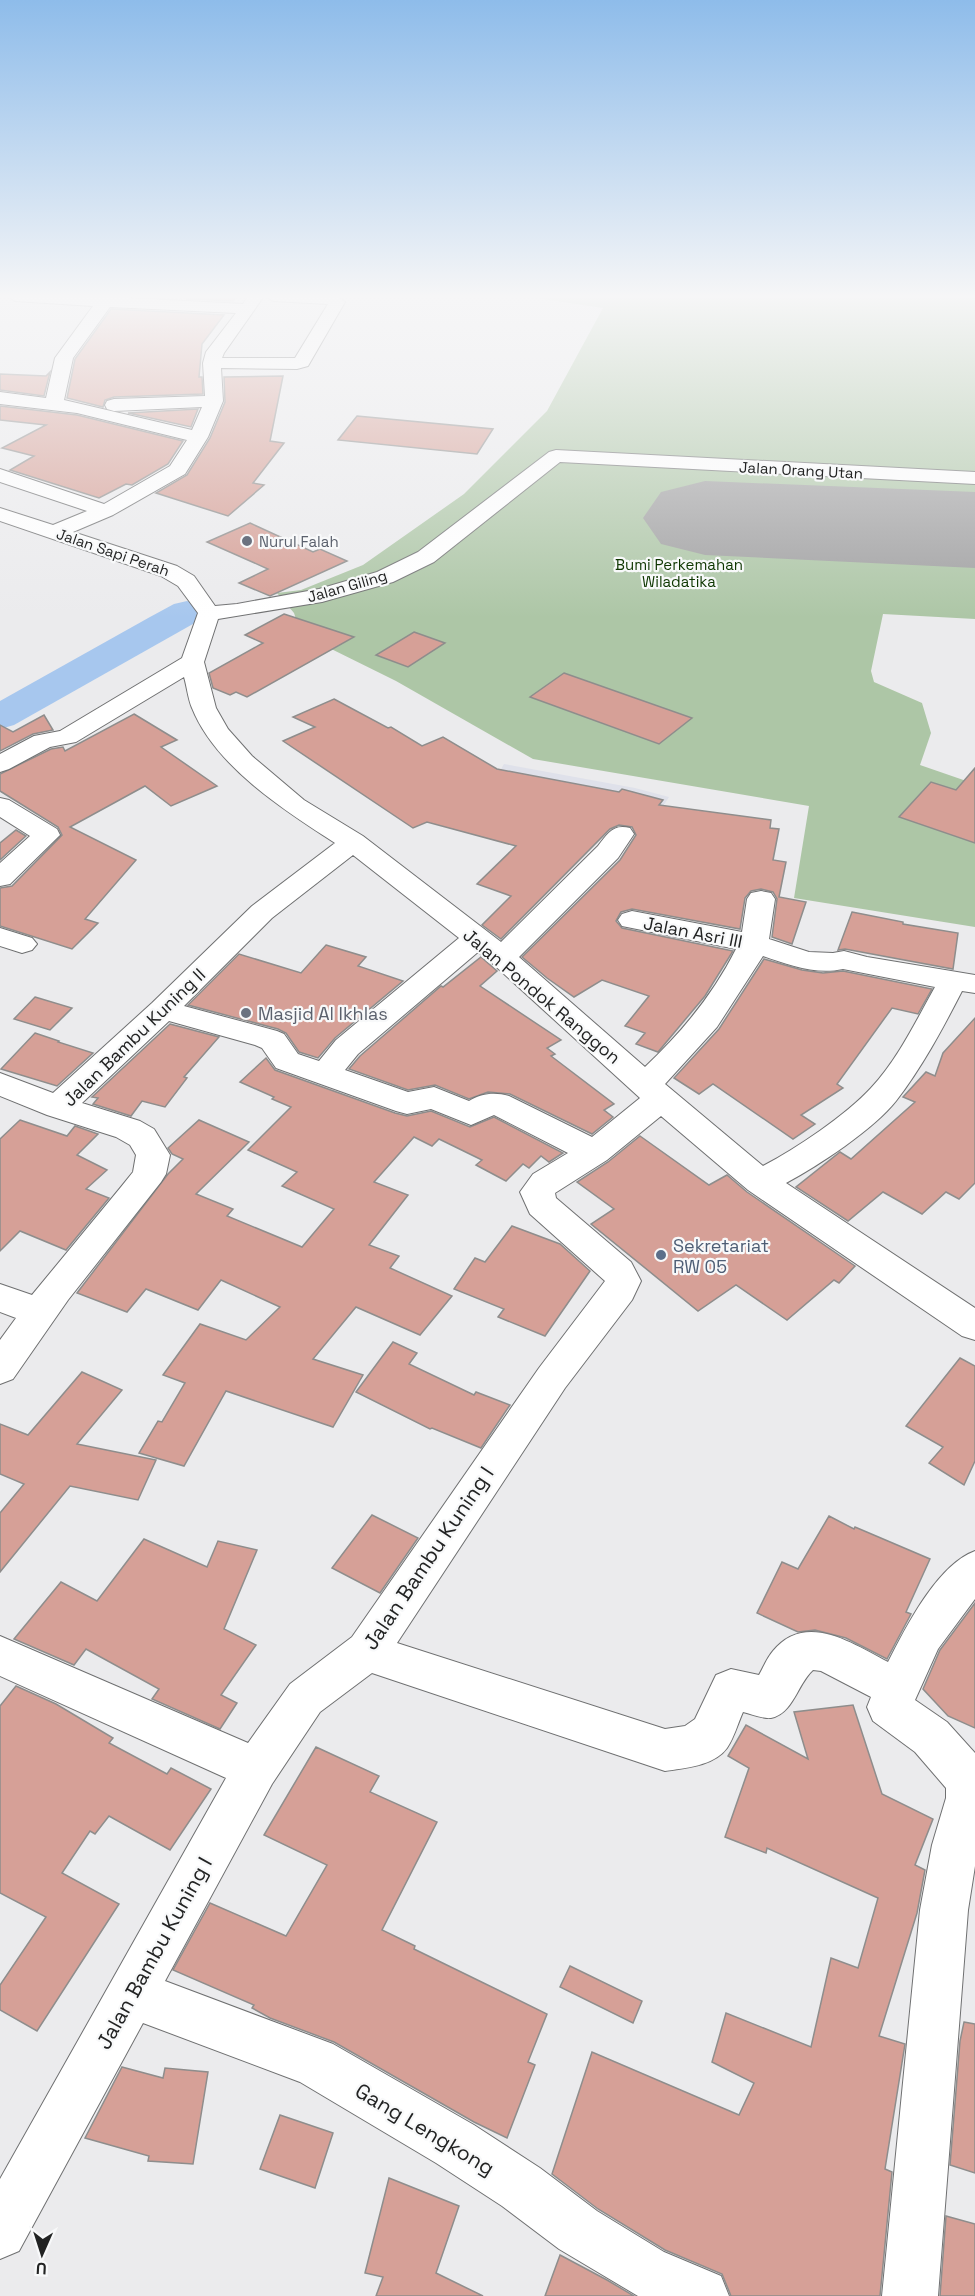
<svg xmlns="http://www.w3.org/2000/svg" width="975" height="2296" viewBox="0 0 975 2296" font-family="'Space Grotesk',sans-serif">
  <style>
    .built { fill: #dfe1ea }
    .green { fill: #adc6a6 }
    .lines { fill: none; stroke-linecap: round; stroke-linejoin: round }
    .river { fill: #a7c7ee; fill-rule: evenodd }
    .runway { fill: #a0a0a1; fill-rule: evenodd }
    .building { fill: #d6a097; stroke: #8e8d8c; stroke-width: 1.5 }
    .minor-casing { stroke: #6f7071; stroke-width: 2 }
    .minor { fill: #fff; fill-rule: evenodd }
    .worship-dot { fill: #6b7280; stroke: #f8f9fa; stroke-width: 2 }
    .service-dot { fill: #5c6f8a; stroke: #f8f9fa; stroke-width: 2 }
    .labels { text-anchor: middle; dominant-baseline: central; stroke-width: 4.5; stroke-linejoin: round; paint-order: stroke }
    .far-street-label { font-size: 15px; fill: #222323; stroke: #f8f9fa }
    .far-worship-label { font-size: 15px; fill: #5b616d; stroke: #f8f9fa; text-anchor: start }
    .far-park-label { font-size: 15px; fill: #0e3600; stroke: #f8f9fa }
    .street-label { font-size: 18px; fill: #222323; stroke: #f8f9fa }
    .worship-label { font-size: 18px; fill: #5b616d; stroke: #f8f9fa; text-anchor: start }
    .service-label { font-size: 18px; fill: #4e5e75; stroke: #f8f9fa; text-anchor: start }
    .near-street-label { font-size: 21px; fill: #222323; stroke: #f8f9fa }
  </style>
  <rect width="100%" height="100%" fill="#ebebed"/>
  <path class="built" d="M504 764 635 788 669 797 648 830 486 794Z"/>
  <path class="green" d="M523 296H975V619L883 614 871 671 874 682 922 703 931 733 920 765 975 784V927L794 898 809 806 533 759 396 681 301 634 294 613 277 593 301 590 363 565 464 494 547 411 603 308Z"/>
  <g class="lines">
    <path class="river" d="M187 601 200 604 205 612 200 620 14 725 0 729V701L150 617 174 604Z"/>
    <path class="runway" d="M705 481 975 492V568L705 555 661 544 643 518 661 492Z"/>
  </g>
  <g class="building">
    <path d="M189 296H237L233 301 187 299Z"/>
    <path d="M111 309 224 315 202 344 199 377H202L203 394 114 397 105 400 103 407 67 398 75 359Z"/>
    <path d="M50 372 44 396 0 390V374L46 376Z"/>
    <path d="M283 376 270 441 284 443 253 483 264 485 228 516 156 493 187 475 210 438 225 402 224 377Z"/>
    <path d="M0 406 77 415 183 441 168 464 132 485 126 484 99 498 10 470 34 456 2 448 46 425 0 420Z"/>
    <path d="M198 409 191 427 128 413Z"/>
    <path d="M357 416 493 429 477 454 338 440Z"/>
    <path d="M250 523 313 552 320 549 347 561 270 596 239 583 268 569 207 542Z"/>
    <path d="M284 614 354 637 247 697 236 692 230 695 213 688 209 673 263 643 245 635Z"/>
    <path d="M414 632 445 643 408 667 376 655Z"/>
    <path d="M564 673 692 718 659 744 530 697Z"/>
    <path d="M334 699 388 728 391 727 422 746 443 737 497 769 619 792 622 789 663 800 659 805 771 820 770 828 779 829 773 860 786 862 779 897 806 902 792 944 772 937 777 899 773 892 761 889 751 891 745 898 740 929 632 909 621 912 616 921 622 928 733 951 705 996 658 1052 636 1044 645 1033 625 1026 649 996 602 980 574 997 547 978 522 957 620 860 636 835 632 827 619 825 610 829 501 939 482 925 511 896 477 884 516 846 427 822 413 828 283 741 315 727 293 717Z"/>
    <path d="M134 714 177 740 161 747 217 786 171 806 145 786 70 827 136 860 85 919 98 923 72 949 0 926V888L12 886 62 835 58 827 0 791V774L51 749 63 747 65 751Z"/>
    <path d="M44 715 53 730 33 734 0 751V725L13 732Z"/>
    <path d="M975 768V843L899 817 931 782 956 790Z"/>
    <path d="M16 830 26 836 0 860V843Z"/>
    <path d="M852 912 903 922V924L958 933 953 969 845 949 838 950Z"/>
    <path d="M326 945 366 957 358 966 403 981 335 1038 318 1058 299 1052 286 1033 278 1029 188 1005 239 954 301 973Z"/>
    <path d="M481 957 497 971 480 986 561 1040 547 1048 555 1054 551 1056 614 1104 604 1110 613 1117 592 1134 510 1094 488 1092 469 1099 435 1085 408 1090 349 1069 360 1056 441 986 443 987Z"/>
    <path d="M764 959 802 970 823 973 843 971 932 989 918 1014 892 1008 837 1084 843 1088 801 1115 815 1124 793 1139 713 1084 699 1094 674 1078 719 1029Z"/>
    <path d="M35 997 72 1008 50 1030 14 1019Z"/>
    <path d="M975 1018V1183L959 1199 946 1192 922 1214 883 1192 848 1221 796 1187 840 1152 851 1159 915 1102 903 1097 926 1072 935 1076 943 1053Z"/>
    <path d="M170 1024 219 1037 184 1077 187 1078 165 1107 142 1101 131 1116 93 1104 98 1098 92 1097Z"/>
    <path d="M35 1033 59 1041 58 1042 93 1053 57 1086 1 1069Z"/>
    <path d="M266 1058 275 1070 395 1113 407 1116 431 1111 470 1127 494 1117 563 1153 549 1162 541 1156 529 1168 523 1164 506 1181 476 1165 482 1160 439 1139 432 1146 414 1137 374 1182 408 1195 369 1245 399 1256 390 1268 452 1296 420 1335 356 1307 313 1359 363 1375 333 1427 226 1391 184 1466 139 1453 158 1421 162 1422 185 1383 163 1375 200 1324 246 1340 280 1307 221 1280 198 1310 146 1289 127 1312 77 1293 168 1174 183 1159 172 1154 168 1148 199 1120 249 1142 196 1194 233 1209 227 1216 302 1247 334 1209 282 1186 297 1172 248 1150 291 1107 272 1099 274 1097 240 1082Z"/>
    <path d="M20 1120 67 1136 75 1126 98 1134 77 1155 107 1170 86 1189 109 1198 66 1250 20 1231 0 1251V1139Z"/>
    <path d="M640 1136 709 1185 727 1175 747 1192 855 1266 839 1283 834 1280 787 1320 736 1285 698 1311 591 1224 614 1209 577 1182 608 1162Z"/>
    <path d="M512 1226 560 1244 590 1271 545 1336 498 1317 504 1309 454 1289 475 1258 485 1262Z"/>
    <path d="M393 1342 417 1353 409 1364 474 1395 476 1392 510 1405 481 1448 432 1428 430 1429 356 1392Z"/>
    <path d="M960 1358 975 1366V1461L964 1485 929 1463 943 1447 906 1426Z"/>
    <path d="M82 1372 122 1390 77 1444 156 1460 138 1500 70 1486 0 1572V1513L24 1484 0 1474V1424L28 1435Z"/>
    <path d="M372 1515 418 1538 380 1593 332 1568Z"/>
    <path d="M829 1516 854 1529 855 1527 930 1559 906 1612 911 1614 887 1659 846 1638 815 1630 798 1632 757 1613 782 1562 798 1569Z"/>
    <path d="M144 1539 207 1567 218 1541 257 1550 224 1629 256 1645 221 1695 237 1703 220 1729 152 1699 159 1689 86 1649 74 1665 14 1639 61 1582 97 1601Z"/>
    <path d="M975 1603V1728L948 1716 923 1689 940 1650Z"/>
    <path d="M16 1686 56 1704 113 1738 109 1743 167 1774 171 1768 211 1789 170 1850 109 1816 95 1834 90 1831 62 1873 119 1904 37 2031 0 2010V1985L46 1917 0 1893V1706Z"/>
    <path d="M853 1705 882 1794 933 1819 915 1865 925 1870 917 1913 879 2036 905 2044 885 2169 892 2172 880 2296H731L722 2274 665 2250 598 2209 552 2174 592 2052 739 2115 754 2083 712 2062 726 2013 811 2047 831 1958 858 1968 878 1898 767 1848 766 1853 725 1837 749 1768 728 1756 746 1725 808 1759 794 1712Z"/>
    <path d="M316 1747 379 1776 370 1792 437 1822 382 1930 415 1946 414 1949 547 2014 528 2062 535 2065 507 2138 474 2122 334 2042 270 2018 252 2008 254 2005 173 1970 210 1903 286 1936 327 1865 264 1835Z"/>
    <path d="M570 1966 642 2001 633 2023 560 1987Z"/>
    <path d="M964 2022 975 2024V2173L950 2165 960 2041Z"/>
    <path d="M122 2067 163 2078 165 2068 208 2072 193 2164 148 2161 149 2156 85 2138Z"/>
    <path d="M280 2115 333 2133 315 2188 260 2169Z"/>
    <path d="M389 2178 459 2206 436 2273 483 2296H376L383 2277 365 2273Z"/>
    <path d="M946 2216 975 2224V2296H940Z"/>
    <path d="M560 2255 607 2280 634 2296H545Z"/>
  </g>
  <g class="lines">
    <defs>
      <g id="minor">
        <path d="M7 296H92L243 304 248 296H264L224 353 222 358H295L328 304 273 301 265 296H337L345 302 308 366 297 369 221 368 223 401 208 437 185 474 113 515 73 532 177 566 194 576 215 606 237 604 319 589 377 572 418 552 549 452 556 450 975 472V484L560 462 434 562 393 582 322 602 218 619 204 662 216 708 228 729 252 756 304 800 363 836 501 942 598 846C608 833 613 824 630 828L634 834 618 858 519 957 645 1067C681 1033 713 995 736 949L622 926 618 920 622 914 632 911 742 932 747 899 751 893 761 891 771 893 775 899 769 939 809 952 833 953 844 951 867 957 975 975V993L962 991C942 1030 922 1067 896 1101 874 1129 818 1166 786 1183L975 1308V1340L962 1336 748 1190 661 1116 607 1160 555 1193 556 1198 631 1262 641 1281 632 1300 565 1388 397 1643 665 1729 685 1726 695 1719 716 1675 731 1669 759 1675C763 1668 767 1658 773 1651 806 1611 853 1644 888 1662 906 1627 937 1565 975 1551V1599L938 1649 915 1700 947 1722 975 1753V1866L968 1910 938 2296H882L920 1910 932 1845 946 1798V1788L915 1752 873 1721 867 1707 871 1697 821 1671 813 1670C798 1683 793 1714 771 1718 763 1719 751 1714 743 1712 738 1723 734 1738 727 1748 714 1766 685 1768 665 1771L372 1673 320 1712 272 1784 165 1981 333 2044 474 2125 540 2168 597 2211 664 2252 721 2276 729 2296H638L559 2249 502 2206 436 2163 300 2082 143 2023 19 2251 0 2259V2179L226 1778 0 1676V1636L248 1743 290 1684 352 1637 539 1368 605 1281 530 1214 520 1192 533 1174 568 1153 494 1115 471 1125 431 1109 407 1114 396 1111 276 1068 262 1048 255 1045 169 1021 82 1103 140 1121 154 1129 170 1155 166 1174 161 1182 68 1300 13 1379 0 1384V1340L16 1318 0 1312V1284L32 1295 121 1187 133 1172 136 1155 130 1145 116 1137 47 1115 0 1096V1073L53 1093 152 1003 252 906 335 843C285 811 215 766 192 708 188 699 187 687 184 677L76 742 50 747 9 769 0 772V754L34 736 60 731 182 658 198 613 178 586 161 576 0 521V508L53 525 87 511 0 482V469L104 504 170 466 187 440 77 413 0 404V392L46 398 55 358 93 306 15 301ZM110 307 236 313 206 352 203 363 205 396 114 399 107 401 105 405 107 409 114 411 202 407 192 430 64 400 73 358ZM353 855 459 938 336 1040 319 1061 298 1054 284 1034 277 1031 184 1006 272 918ZM478 952 492 963 640 1098 592 1137 509 1096C495 1092 482 1093 469 1101L434 1087 408 1092 345 1070 358 1054ZM763 956C789 965 816 975 843 969L935 987C916 1021 898 1059 871 1088 845 1116 797 1148 763 1166L665 1084 717 1027Z"/>
        <path d="M0 798 9 800 57 829 60 835 10 884 0 886V863L30 836 0 817Z"/>
        <path d="M0 928 32 938 37 944 32 950 22 953 0 946Z"/>
      </g>
    </defs>
    <use href="#minor" class="minor-casing"/>
    <use href="#minor" class="minor"/>
  </g>
  <linearGradient id="sky" x2="0" y2="1"><stop stop-color="#8ebcea"/><stop offset="0.48" stop-color="#f6f6f7"/><stop offset="1" stop-color="#f6f6f7" stop-opacity="0"/></linearGradient>
  <rect width="975" height="618" fill="url(#sky)"/>
  <g class="worship-dot">
    <circle cx="247" cy="541" r="6"/>
    <circle cx="246" cy="1013" r="6"/>
  </g>
  <circle class="service-dot" cx="661" cy="1255" r="6"/>
  <g class="labels">
    <g class="far-street-label">
      <text transform="translate(801 470) rotate(3)">Jalan Orang Utan</text>
      <text transform="translate(113 552) rotate(19)">Jalan Sapi Perah</text>
      <text transform="translate(347 586) rotate(-16)">Jalan Giling</text>
    </g>
    <g class="far-worship-label">
      <text x="259" y="541">Nurul Falah</text>
    </g>
    <g class="far-park-label">
      <text x="679" y="564">Bumi Perkemahan<tspan x="679" dy="17">Wiladatika</tspan></text>
    </g>
    <g class="street-label">
      <text transform="translate(693 932) rotate(11)">Jalan Asri III</text>
      <text transform="translate(542 996) rotate(40)">Jalan Pondok Ranggon</text>
      <text transform="translate(134 1037) rotate(-44)">Jalan Bambu Kuning II</text>
    </g>
    <g class="worship-label">
      <text x="258" y="1013">Masjid Al Ikhlas</text>
    </g>
    <g class="service-label">
      <text x="673" y="1245">Sekretariat<tspan x="673" dy="21">RW 05</tspan></text>
    </g>
    <g class="near-street-label">
      <text transform="translate(428 1558) rotate(-56)">Jalan Bambu Kuning I</text>
      <text transform="translate(154 1953) rotate(-61)">Jalan Bambu Kuning I</text>
      <text transform="translate(425 2129) rotate(31)">Gang Lengkong</text>
    </g>
  </g>
  <g transform="translate(42 2254) rotate(183)" stroke="#f8f9fa" stroke-width="4.5" paint-order="stroke">
  <path d="M0-4.5L10 22L0 15L-10 22Z" fill="#222323"/>
  <text y="-9" font-size="16" font-weight="bold" text-anchor="middle" fill="#222323">U</text>
  </g>
</svg>
